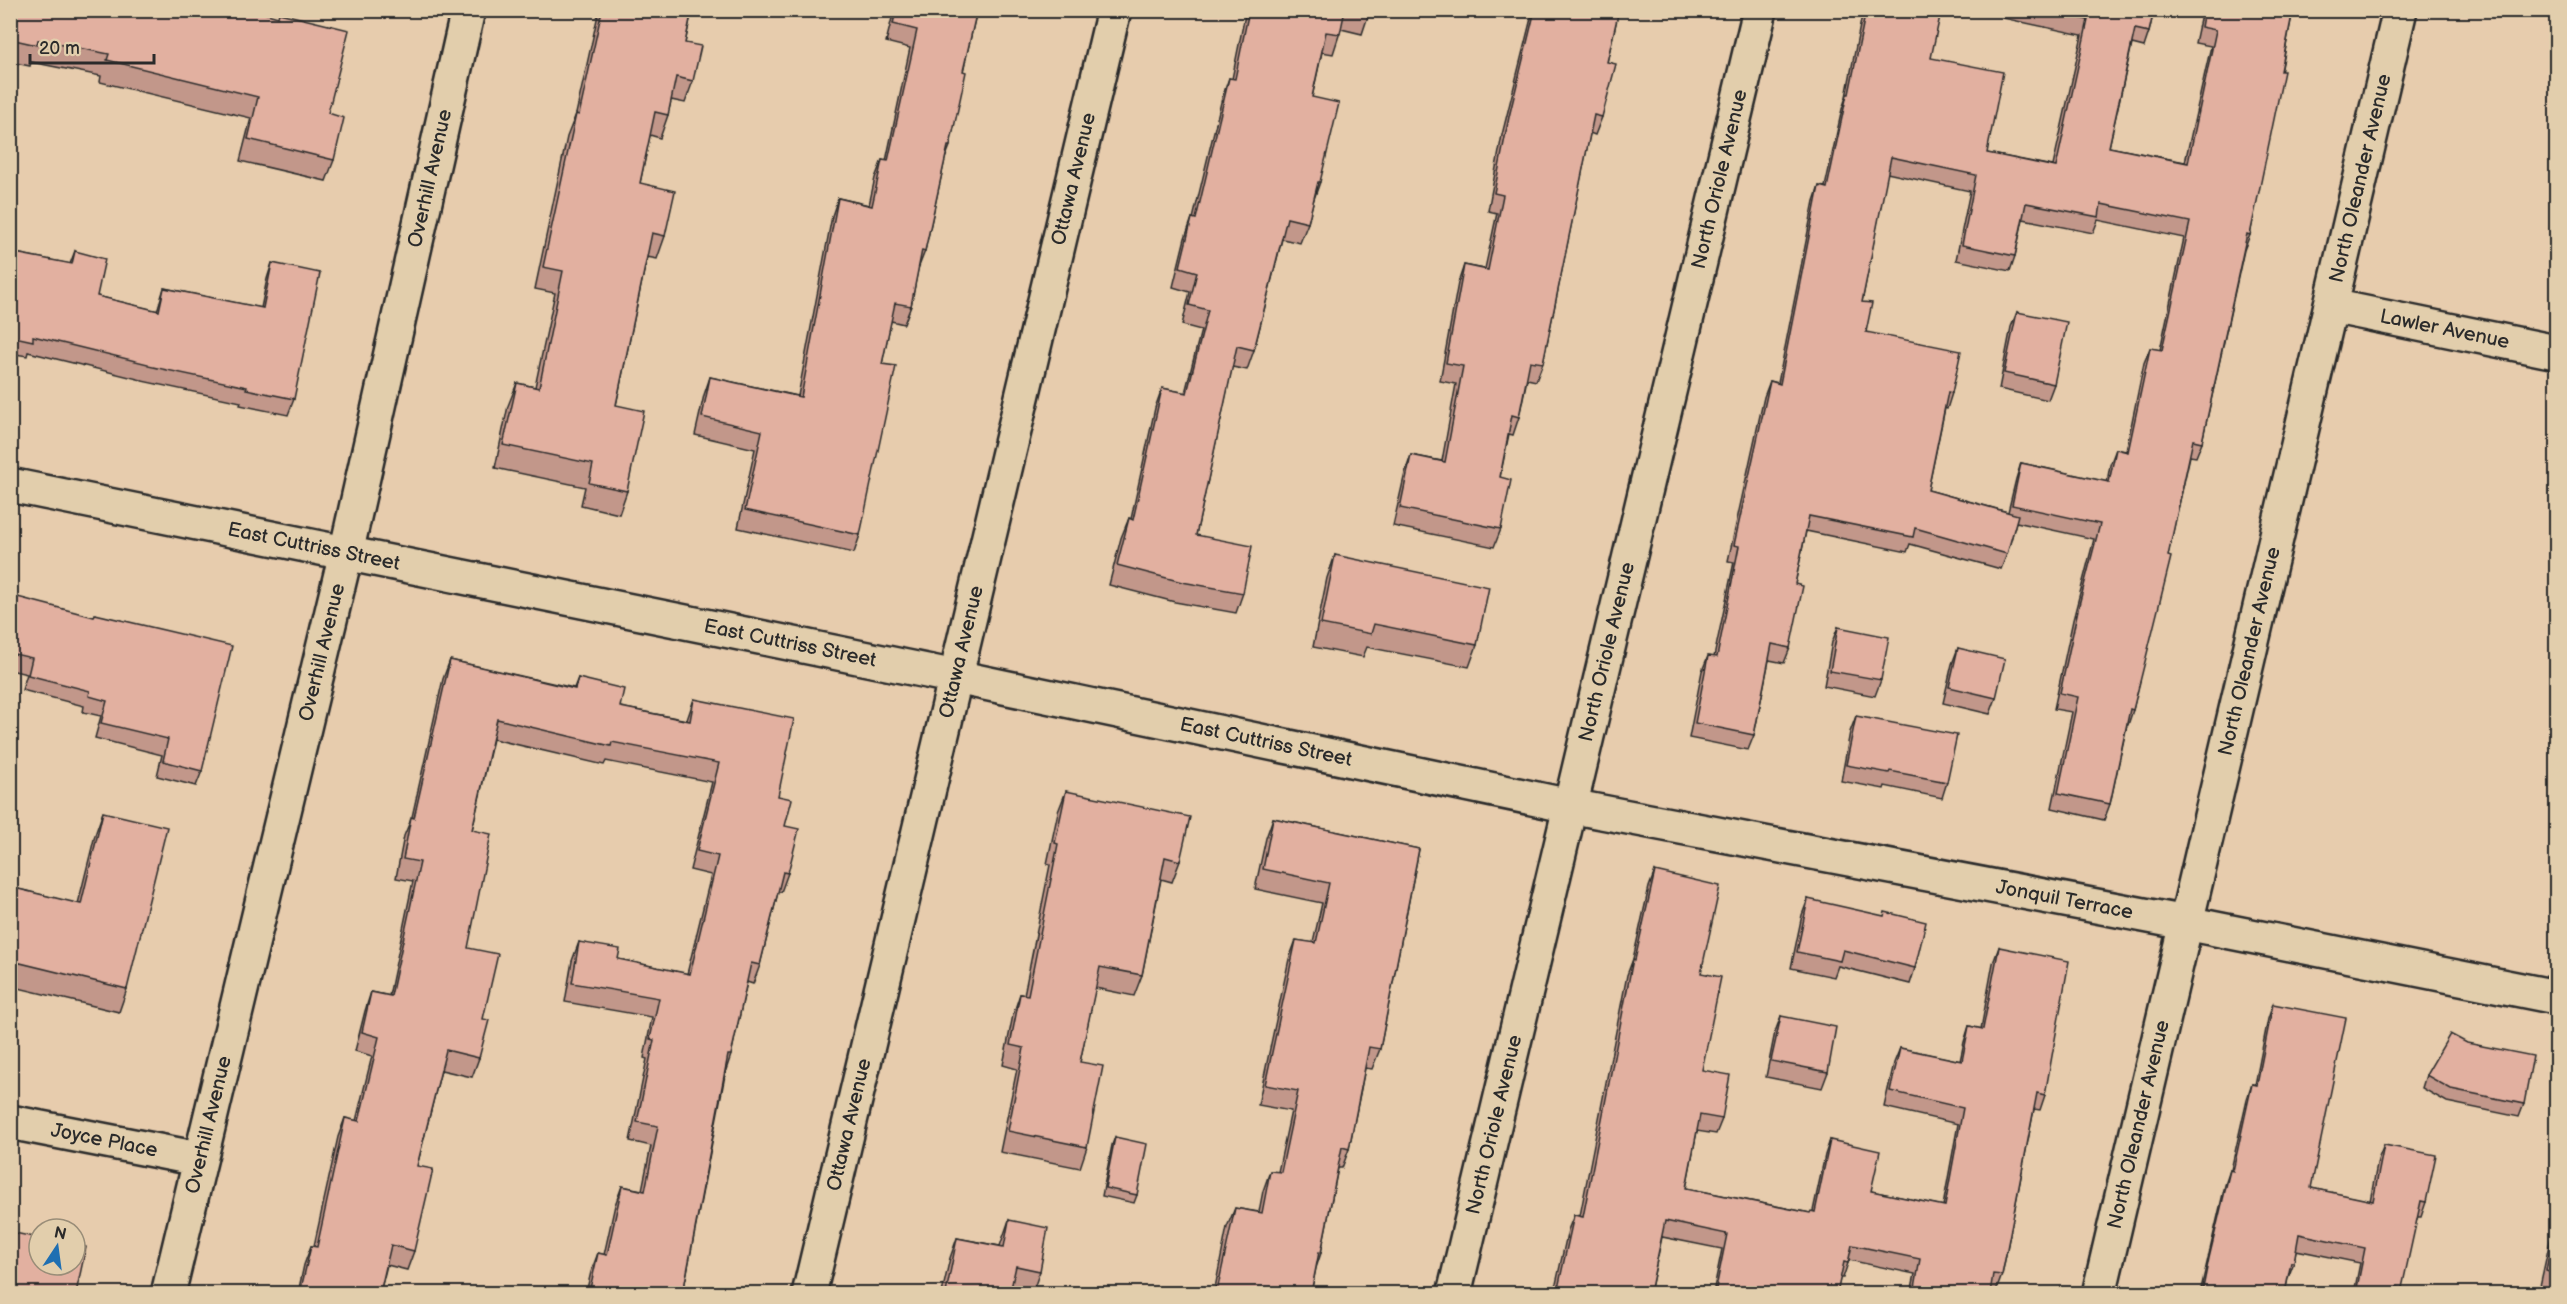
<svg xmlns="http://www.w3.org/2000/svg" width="2567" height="1304" viewBox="0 0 2567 1304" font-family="'Balsamiq Sans',sans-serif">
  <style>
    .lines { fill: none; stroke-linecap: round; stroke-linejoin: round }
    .minor-casing { stroke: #2b2b2b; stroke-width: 38 }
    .minor { stroke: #e2ceac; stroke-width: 33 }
    .wall { fill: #c2978a; stroke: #2b2b2b; stroke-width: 1.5; fill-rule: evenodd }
    .building { fill: #e2b0a0; stroke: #2b2b2b; stroke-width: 1.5 }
    .labels { text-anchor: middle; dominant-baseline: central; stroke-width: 5; stroke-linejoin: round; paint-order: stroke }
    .street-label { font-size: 20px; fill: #2b2b2b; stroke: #e2ceac }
  </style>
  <rect width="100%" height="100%" fill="#e7ccad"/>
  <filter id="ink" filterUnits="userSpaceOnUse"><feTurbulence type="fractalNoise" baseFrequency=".0167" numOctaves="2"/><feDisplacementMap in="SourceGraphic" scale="12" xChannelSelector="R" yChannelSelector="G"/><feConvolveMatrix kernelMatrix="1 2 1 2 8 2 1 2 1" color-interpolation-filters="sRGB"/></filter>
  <g filter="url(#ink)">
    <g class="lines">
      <defs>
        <g id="minor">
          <path id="s1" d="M2331 306 2556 352"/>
          <path id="s2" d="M10 485 956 677 1570 806 2186 923 2556 997"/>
          <path id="s3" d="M10 1122 199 1159"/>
          <path id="s4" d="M168 1294 346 553 468 10"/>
          <path id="s5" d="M809 1294 1114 10"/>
          <path id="s6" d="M1454 1294 1760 10"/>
          <path id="s7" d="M2099 1294 2400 10"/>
        </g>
      </defs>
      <use href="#minor" class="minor-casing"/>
      <use href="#minor" class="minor"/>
    </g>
    <g class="wall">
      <path d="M10 10 328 113 334 160 326 181 240 161 251 118 100 82 101 76 31 62 30 66 10 62Z"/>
      <path d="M599 10H692L685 43 693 81 685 103 671 100 668 115 660 138 650 135 640 183 665 236 657 259 647 257 616 405 627 491 619 514 581 505 585 487 495 468 508 406 517 383 535 387 555 293 535 289 567 137 576 114Z"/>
      <path d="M894 10H977L963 71 950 146 945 159 925 251 918 269 911 306 904 324 891 321 882 364 860 535 854 553 738 528 755 449 695 435 704 395 710 377 798 396 832 216 838 198 869 205 875 178 882 160 886 161 910 48 886 42Z"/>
      <path d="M1246 10H1370L1362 34 1341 29 1333 54 1322 52 1312 97 1320 182 1313 202 1308 223 1300 243 1282 239 1254 350 1247 370 1232 367 1196 535 1243 593 1236 613 1175 602 1109 585 1121 538 1129 518 1131 519 1155 408 1162 388 1185 393 1201 330 1182 325 1190 292 1173 287 1185 238 1192 218 1193 219 1222 98 1229 78 1232 79Z"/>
      <path d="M1533 10H1619L1607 62 1602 117 1595 135 1590 133 1543 363 1536 381 1527 379 1519 417 1513 435 1509 434 1500 477 1501 529 1494 547 1393 526 1405 473 1411 455 1442 461 1456 384 1440 381 1458 283 1464 265 1485 269 1497 213 1488 211 1502 135Z"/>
      <path d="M1863 10H1931L1930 14 1931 58 1987 153 2053 166 2082 35 2003 18 2004 10H2154L2149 32 2144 47 2132 44 2109 147 2185 162 2211 46 2195 43 2202 10H2293L2250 235 2244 250 2202 442 2196 457 2190 456 2133 710 2128 725H2127L2110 804 2104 820 2052 808 2072 712 2054 709 2073 620 2094 539 2016 522 2007 554 2001 569 1910 544 1907 552 1806 531 1795 584 1790 648 1784 663 1769 660 1754 735 1748 750 1689 738 1702 671 1708 656 1714 657 1734 562 1728 561 1764 397 1770 381 1778 383 1814 201 1819 186 1825 187 1842 109 1846 97ZM1887 173 1970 191 1956 260 2010 271 2015 256 2023 219 2093 233 2098 220 2184 238 2160 350 2150 348 2144 363 2126 451 2116 449 2110 465 2107 482 2021 463 2016 479 2008 512 1928 490 1945 408 1947 409 1952 393 1866 332 1862 302Z"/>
      <path d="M75 251 97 296 157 311 164 288 261 308 267 279 272 263 294 399 288 415 240 405 241 402 142 381V380L28 352 27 356 10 353V252L70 264Z"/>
      <path d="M2017 312 2054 384 2048 400 1999 389 2011 327Z"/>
      <path d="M1335 555 1477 645 1469 667 1367 647 1363 657 1313 647 1327 578Z"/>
      <path d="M10 595 202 771 196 786 157 776 162 755 95 738 101 716 83 712 84 706 22 690 27 674 10 670Z"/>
      <path d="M1838 627 1881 680 1875 696 1824 686 1832 642Z"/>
      <path d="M1958 648 1996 698 1990 714 1943 703 1952 664Z"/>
      <path d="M450 660 574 688 578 678 620 707 687 720 694 699 778 796 785 826 788 873 781 892H778L760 965 753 984 747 982 731 1055 726 1070 683 1293H586L591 1272 598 1253 604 1255 615 1205 622 1186 642 1190 651 1146 630 1141 647 1059 644 1058 652 1017 565 1002 572 961 579 942 618 959 687 974 711 875 690 870 712 782 606 761 604 765 493 739 472 830 468 948 483 1019 479 1058 472 1077 441 1070 417 1166 414 1251 407 1270 387 1265 380 1293H298L304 1265 311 1246H314L338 1137 345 1118 356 1121 372 1056 355 1051 365 1011 371 992 389 996 413 881 396 878 404 836 412 817 443 679Z"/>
      <path d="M1856 716 1947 782 1942 798 1885 786 1884 789 1841 781 1850 732Z"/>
      <path d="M1066 791 1180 861 1172 882 1161 879 1142 975 1134 996 1095 988 1080 1062 1087 1147 1080 1168 1000 1152 1017 1069 1003 1065 1013 1015 1020 994 1024 995 1050 865 1047 864 1058 812Z"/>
      <path d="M103 812 127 989 119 1012 10 986V887L78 904 95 835Z"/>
      <path d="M1273 818 1419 849 1380 1049 1372 1069 1365 1068 1349 1149 1342 1168H1338L1321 1253 1316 1268 1311 1293H1214L1227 1227 1235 1208 1259 1212 1263 1191 1270 1171 1278 1172 1291 1111 1258 1105 1289 959 1296 940 1313 943 1322 903 1255 889 1266 838Z"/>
      <path d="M1655 871 1701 973 1702 1070 1722 1119 1716 1134 1697 1131 1686 1188 1810 1213 1813 1211 1825 1155 1830 1140 1871 1191 1943 1206 1958 1124 1884 1107 1894 1063 1900 1048 1960 1061 1964 1042 1969 1026 1981 1029 1993 963 1999 947 2045 1095 2040 1110 2034 1109 2002 1275 1996 1291 1990 1289V1293H1911L1915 1274 1849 1260 1843 1278H1840L1837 1293H1713L1722 1249 1662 1237 1650 1293H1554L1568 1230 1574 1215 1580 1216 1627 975 1633 959 1649 887Z"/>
      <path d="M1808 899 1915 968 1910 984 1838 966 1834 977 1791 968 1802 915Z"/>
      <path d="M2273 1004 2311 1188 2370 1201 2378 1160 2384 1145 2426 1202 2421 1217H2417L2400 1293H2354L2360 1263 2296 1250 2294 1262 2288 1278 2285 1293H2200L2225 1185 2230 1170H2231L2247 1099 2252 1084 2255 1085 2268 1019Z"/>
      <path d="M1781 1016 1828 1072 1822 1088 1766 1077 1775 1032Z"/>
      <path d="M2426 1075 2524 1104 2519 1117 2447 1102 2422 1088Z"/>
      <path d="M1115 1137 1137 1195 1134 1203 1102 1196 1112 1145Z"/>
      <path d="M1009 1220 1040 1271 1033 1291 1012 1287 1010 1293H942L950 1258 957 1238 1000 1246Z"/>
      <path d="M2556 1221V1293H2553L2554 1289 2540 1286 2551 1236Z"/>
    </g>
    <g class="building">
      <path d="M10 10H253L278 17 279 13 349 30 328 113 344 118 334 160 248 139 258 97 107 60 109 54 38 40 37 45 10 39Z"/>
      <path d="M602 10H692L685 43 701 46 693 81 676 77 668 115 655 112 640 183 675 191 665 236 652 233 616 405 644 411 627 491 589 483 593 464 503 445 517 383 539 388 563 271 543 267 576 114 579 115Z"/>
      <path d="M896 10H977L963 71 966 72 950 146H948L925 251 922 250 911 306 895 303 882 364 896 366 860 535 745 510 762 431 702 417 710 377 801 397 838 198 872 206 882 160 888 161 917 30 893 24Z"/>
      <path d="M1249 10H1345L1340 34 1326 32 1312 97 1339 103 1320 182H1318L1308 223 1287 218 1254 350 1237 346 1196 535 1252 546 1243 593 1182 582 1117 565 1129 518 1133 520 1162 388 1187 393 1208 310 1189 305 1197 272 1180 267 1192 218 1196 219 1229 78 1235 79Z"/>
      <path d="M1354 10H1370L1369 14Z"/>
      <path d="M1535 10H1619L1607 62 1616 64 1602 117 1594 115 1543 363 1530 361 1519 417 1512 415 1500 477 1511 480 1501 529 1400 508 1411 455 1445 462 1463 366 1446 363 1464 265 1488 270 1503 195 1494 193 1509 117Z"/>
      <path d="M1866 10H1931L1930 14 1940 16 1931 58 2003 72 1987 153 2056 167 2088 20 2045 10H2154L2149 32 2135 29 2109 147 2188 163 2216 30 2201 27 2204 10H2293L2281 71H2284L2250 235 2247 234 2202 442 2193 440 2168 556 2171 557 2133 710 2130 709 2110 804 2058 793 2078 697 2060 693 2079 605 2100 524 2012 505 2021 463 2109 482 2116 449 2128 452 2150 348 2162 350 2190 222 2101 204 2099 217 2026 203 2015 256 1962 245 1976 175 1891 157 1862 302 1872 303 1866 332 1961 351 1952 393 1948 392 1928 490 2018 515 2007 554 1915 528 1913 537 1809 516 1795 584 1803 586 1790 648 1772 644 1754 735 1695 723 1708 656 1717 657 1739 546 1734 545 1770 381 1780 384 1819 186 1827 188 1847 94H1849Z"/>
      <path d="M75 251 105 259 97 296 159 311 164 288 263 308 272 263 320 273 294 399 246 389 247 387 148 366V364L33 336V341L10 336V252L72 264Z"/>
      <path d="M2017 312 2067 322 2054 384 2004 373Z"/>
      <path d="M1335 555 1489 587 1477 645 1374 624 1371 634 1321 624Z"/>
      <path d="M10 595 94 617 95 614 232 646 202 771 163 761 168 739 101 723 107 701 89 696 90 691 28 675 32 658 10 653Z"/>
      <path d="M1838 627 1889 637 1881 680 1830 671Z"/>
      <path d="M1958 648 2005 659 1996 698 1949 687Z"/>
      <path d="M450 660 575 689 578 678 624 689 620 707 690 721 694 699 794 719 778 796 792 799 785 826 799 829 788 873 783 872 760 965 751 963 731 1055H728L683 1293H589L598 1253 607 1255 622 1186 645 1191 658 1126 637 1122 654 1040 650 1039 659 998 572 983 579 942 620 949 618 959 690 974 718 856 697 851 719 763 612 742 611 746 497 719 472 830 491 834 468 948 498 954 483 1019 489 1020 479 1058 446 1050 417 1166 433 1169 414 1251 391 1245 380 1293H300L311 1246 317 1247 345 1118 359 1121 379 1037 362 1032 371 992 391 996 420 862 403 859 411 817 414 818Z"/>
      <path d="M1856 716 1957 735 1947 782 1890 771 1889 773 1846 765Z"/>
      <path d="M1066 791 1190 817 1180 861 1165 857 1142 975 1100 967 1080 1062 1103 1066 1087 1147 1008 1131 1024 1048 1010 1045 1020 994 1028 995 1058 844 1055 843Z"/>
      <path d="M103 812 167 827 127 989 16 962 14 969 10 968V887L81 904Z"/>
      <path d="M1273 818 1419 849 1380 1049 1369 1047 1349 1149 1342 1147 1321 1253 1319 1252 1311 1293H1229L1217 1291 1235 1208 1262 1213 1270 1171 1281 1172 1298 1091 1265 1085 1296 940 1316 943 1329 883 1263 869Z"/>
      <path d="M1655 871 1720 886 1701 973 1721 977 1702 1070 1730 1075 1722 1119 1700 1115 1686 1188 1810 1213 1811 1211 1815 1212 1830 1140 1880 1151 1871 1191 1945 1206 1963 1108 1890 1091 1900 1048 1962 1061 1969 1026 1983 1029 1999 947 2069 961 2045 1095 2037 1093 2002 1275 1993 1274 1990 1293H1914L1920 1259 1852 1245 1848 1263 1844 1262 1837 1293H1715L1727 1234 1665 1221 1650 1293H1557L1574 1215 1583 1217 1633 959 1635 960Z"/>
      <path d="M1808 899 1884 916 1885 912 1926 922 1915 968 1843 950 1840 961 1797 952Z"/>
      <path d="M2273 1004 2346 1018 2311 1188 2373 1201 2384 1145 2436 1155 2426 1202 2421 1201 2402 1288 2397 1287 2396 1293H2356L2365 1248 2299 1234 2294 1262H2291L2285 1293H2202L2209 1258 2230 1170 2233 1171 2252 1084 2257 1085Z"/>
      <path d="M1781 1016 1836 1027 1828 1072 1771 1061Z"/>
      <path d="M2450 1034 2467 1043 2533 1056 2524 1104 2451 1089 2426 1075Z"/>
      <path d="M1115 1137 1147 1144 1137 1195 1105 1188Z"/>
      <path d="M1009 1220 1048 1228 1040 1271 1016 1266 1010 1293H946L957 1238 1004 1247Z"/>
      <path d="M2556 1221V1274L2546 1271Z"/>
      <path d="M10 1232 39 1238V1265H75V1245L86 1247 76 1293H10Z"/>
    </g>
  </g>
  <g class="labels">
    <g class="street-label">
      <text stroke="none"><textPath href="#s4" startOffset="1146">Overhill Avenue</textPath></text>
      <text stroke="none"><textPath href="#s5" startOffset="1146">Ottawa Avenue</textPath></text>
      <text stroke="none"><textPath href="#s6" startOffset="1146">North Oriole Avenue</textPath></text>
      <text stroke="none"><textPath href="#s7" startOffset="1146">North Oleander Avenue</textPath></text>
      <text stroke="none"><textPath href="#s1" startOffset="116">Lawler Avenue</textPath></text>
      <text stroke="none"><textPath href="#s2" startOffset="310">East Cuttriss Street</textPath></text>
      <text stroke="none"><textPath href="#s2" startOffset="796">East Cuttriss Street</textPath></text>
      <text stroke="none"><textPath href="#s5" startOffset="660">Ottawa Avenue</textPath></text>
      <text stroke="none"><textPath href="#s6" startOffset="660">North Oriole Avenue</textPath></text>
      <text stroke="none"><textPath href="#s7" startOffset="660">North Oleander Avenue</textPath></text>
      <text stroke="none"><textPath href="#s4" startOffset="660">Overhill Avenue</textPath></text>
      <text stroke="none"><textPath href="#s2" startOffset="1282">East Cuttriss Street</textPath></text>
      <text stroke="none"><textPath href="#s2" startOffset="2096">Jonquil Terrace</textPath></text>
      <text stroke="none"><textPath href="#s4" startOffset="174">Overhill Avenue</textPath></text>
      <text stroke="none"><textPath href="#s5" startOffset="174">Ottawa Avenue</textPath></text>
      <text stroke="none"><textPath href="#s6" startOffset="174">North Oriole Avenue</textPath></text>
      <text stroke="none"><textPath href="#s7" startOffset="174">North Oleander Avenue</textPath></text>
      <text stroke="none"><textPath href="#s3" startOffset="96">Joyce Place</textPath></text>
    </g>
  </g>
  <rect width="2567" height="1304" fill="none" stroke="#e2ceac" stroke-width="36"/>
  <rect x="18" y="18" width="2531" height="1268" fill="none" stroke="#2b2b2b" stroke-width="2" filter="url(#ink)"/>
  <g transform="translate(57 1247) rotate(13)"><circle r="28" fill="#e2ceac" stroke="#998d78" stroke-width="1.5"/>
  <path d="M0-4.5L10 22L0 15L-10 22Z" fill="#1f6fb2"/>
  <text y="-9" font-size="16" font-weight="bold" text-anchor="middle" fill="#2b2b2b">N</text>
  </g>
  <path d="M30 54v9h124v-9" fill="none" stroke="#2b2b2b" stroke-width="3"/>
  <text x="39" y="54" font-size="18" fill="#2b2b2b" stroke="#e2ceac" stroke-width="4.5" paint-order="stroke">20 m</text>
</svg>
